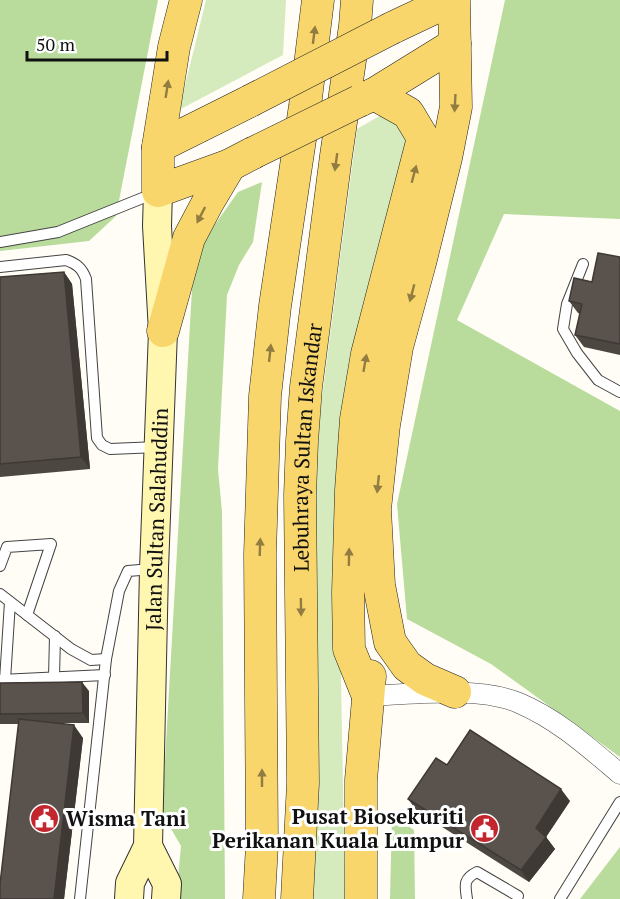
<svg xmlns="http://www.w3.org/2000/svg" width="620" height="899" viewBox="0 0 620 899" font-family="'PT Serif',serif">
  <style>
    .green { fill: #d5ebbd }
    .forest { fill: #b9dc9c }
    .lines { fill: none; stroke-linecap: round; stroke-linejoin: round }
    .lane-casing { stroke: #444; stroke-width: 12 }
    .street-casing { stroke: #444; stroke-width: 21 }
    .secondary-casing { stroke: #333; stroke-width: 30 }
    .primary-casing { stroke: #222; stroke-width: 33 }
    .lane { stroke: #fff; stroke-width: 10 }
    .street { stroke: #fff; stroke-width: 20 }
    .secondary { stroke: #fff6b0; stroke-width: 28 }
    .primary { stroke: #f9d66b; stroke-width: 32 }
    .primary-bridge-casing { stroke: #222; stroke-width: 33; stroke-linecap: butt }
    .primary-bridge { stroke: #f9d66b; stroke-width: 32 }
    .wall { fill: #4d4742 }
    .shaded-wall { fill: #3f3936 }
    .building { fill: #5a524d; stroke: #3f3936; stroke-width: 1.5 }
    .oneway { fill: #917d42 }
    .labels { text-anchor: middle; dominant-baseline: central; stroke-width: 6; stroke-linejoin: round; paint-order: stroke }
    .street-label { font-size: 21px; fill: #111; stroke: #fff }
    .poi-label { font-size: 21px; font-weight: bold; fill: #111; stroke: #fff; text-anchor: end }
  </style>
  <rect width="100%" height="100%" fill="#fffdf5"/>
  <g class="green">
    <path d="M206 0H286L283 55 179 110Z"/>
    <path d="M381 115 405 129 408 148 339 568 345 899H312L314 459 357 129Z"/>
  </g>
  <g class="forest">
    <path d="M0 0H158L116 216 89 241 0 251Z"/>
    <path d="M505 0H620V219L504 214 457 320 620 411V757L491 664 407 619 397 504Z"/>
    <path d="M262 182 253 242 239 265 227 295 218 469 222 512 225 899H176L181 846 162 813 193 272 201 244 238 192Z"/>
    <path d="M392 815 414 830 415 899H390Z"/>
    <path d="M620 847V899H580Z"/>
  </g>
  <g class="lines">
    <defs>
      <g id="lane">
        <path d="M0 242 58 232 155 193"/>
        <path d="M583 264 567 304 563 329 577 353 598 380 620 392"/>
        <path d="M0 267 66 260C77 264 82 268 86 279L97 438 102 445 110 449 158 447"/>
        <path d="M0 566 7 547 51 544 27 615"/>
        <path d="M0 594 71 649 91 660 106 659"/>
        <path d="M54 677 55 636"/>
        <path d="M0 680 105 675"/>
        <path d="M5 680 10 602"/>
        <path d="M80 899 106 659 119 591 128 571 152 569"/>
        <path d="M467 899C465 885 463 879 477 872L518 896"/>
        <path d="M560 899 620 802"/>
      </g>
      <path id="street" d="M368 696C411 694 480 686 519 703 557 719 588 747 620 774"/>
      <g id="secondary">
        <path d="M148 846 167 884 166 899"/>
        <path id="s1" d="M129 899 130 883 148 846 154 569 163 331 157 226 158 191"/>
      </g>
      <g id="primary">
        <path d="M186 0 174 47 158 147V191L230 165 253 153"/>
        <path d="M454 0 456 107 446 158 420 263 397 347 384 425 375 509 379 585 390 642 407 666 425 679 455 692"/>
        <path d="M392 28 451 0"/>
        <path d="M359 101 374 94 455 44"/>
        <path d="M158 147 250 101"/>
        <path d="M163 331 189 238 208 202 230 165"/>
        <path d="M368 696 349 649 348 593 351 490 356 419 367 354 423 138 408 113 374 94"/>
        <path d="M259 899 262 845 260 554 265 396 275 306 305 106 318 0"/>
        <path id="s2" d="M297 899 303 783 300 495 302 441 306 387 336 156 355 26 357 0"/>
        <path d="M361 899V780L370 676"/>
      </g>
    </defs>
    <use href="#lane" class="lane-casing"/>
    <use href="#street" class="street-casing"/>
    <use href="#secondary" class="secondary-casing"/>
    <use href="#primary" class="primary-casing"/>
    <use href="#lane" class="lane"/>
    <use href="#street" class="street"/>
    <use href="#secondary" class="secondary"/>
    <use href="#primary" class="primary"/>
    <defs>
      <g id="primary-bridge">
        <path d="M250 101 392 28"/>
        <path d="M253 153 359 101"/>
      </g>
    </defs>
    <use href="#primary-bridge" class="primary-bridge-casing"/>
    <use href="#primary-bridge" class="primary-bridge"/>
  </g>
  <g class="wall">
    <path d="M620 257V355L584 347 575 335 580 314 578 313 569 301Z"/>
    <path d="M64 272 72 284 90 469 0 477V277Z"/>
    <path d="M0 683 89 691V723H54L83 738 64 899H0L19 724H0Z"/>
    <path d="M447 765 570 801 546 837 555 849 529 882 417 811 408 799Z"/>
  </g>
  <g class="shaded-wall">
    <path d="M64 272 72 284 90 469 81 457Z"/>
    <path d="M82 682 89 691V723L83 713Z"/>
    <path d="M74 725 83 738 64 899H54Z"/>
    <path d="M561 789 570 801 544 840 536 828Z"/>
    <path d="M546 837 555 849 529 882 521 870Z"/>
  </g>
  <g class="building">
    <path d="M598 253 620 257V344L575 335 582 304 569 301 574 278 592 282Z"/>
    <path d="M64 272 81 457 0 464V277Z"/>
    <path d="M82 682 83 713 0 714V683Z"/>
    <path d="M19 719 74 725 54 899H0V884Z"/>
    <path d="M470 730 561 789 536 828 546 837 521 870 408 799 436 758 447 765Z"/>
  </g>
  <defs><path id="oneway-solid" d="M-6-.8H1V-3.2L6.5 0L1 3.2V.8H-6Z" transform="scale(1.5)"/></defs>
  <g class="oneway">
    <use href="#oneway-solid" transform="translate(314 35) rotate(-83)"/>
    <use href="#oneway-solid" transform="translate(167 89) rotate(-81)"/>
    <use href="#oneway-solid" transform="translate(455 103) rotate(93)"/>
    <use href="#oneway-solid" transform="translate(336 162) rotate(98)"/>
    <use href="#oneway-solid" transform="translate(414 174) rotate(-75)"/>
    <use href="#oneway-solid" transform="translate(201 215) rotate(117)"/>
    <use href="#oneway-solid" transform="translate(412 293) rotate(105)"/>
    <use href="#oneway-solid" transform="translate(270 353) rotate(-84)"/>
    <use href="#oneway-solid" transform="translate(365 363) rotate(-80)"/>
    <use href="#oneway-solid" transform="translate(378 484) rotate(96)"/>
    <use href="#oneway-solid" transform="translate(260 547) rotate(-88)"/>
    <use href="#oneway-solid" transform="translate(349 557) rotate(-89)"/>
    <use href="#oneway-solid" transform="translate(301 607) rotate(89)"/>
    <use href="#oneway-solid" transform="translate(262 778) rotate(-90)"/>
  </g>
  <defs>
    <symbol id="civic-disc" viewBox="-11 -11 22 22"><circle r="9.5" fill="#c4262e" stroke="#fff"/><path d="M-.6-6.5H3V-4.5H.6V-3L4-1V1h2V6H-6V1h2V-1L-.6-3ZM-1.2 2.5V6h2.4V2.5Z" fill="#fff"/></symbol>
  </defs>
  <g fill-rule="evenodd">
    <use href="#civic-disc" x="28" y="802" width="33" height="33"/>
    <use href="#civic-disc" x="468" y="812" width="33" height="33"/>
  </g>
  <g class="labels">
    <g class="street-label">
      <text stroke="none"><textPath href="#s2" startOffset="452">Lebuhraya Sultan Iskandar</textPath></text>
      <text stroke="none"><textPath href="#s1" startOffset="384">Jalan Sultan Salahuddin</textPath></text>
    </g>
    <g class="poi-label">
      <text x="464" y="816">Pusat Biosekuriti<tspan x="464" dy="24">Perikanan Kuala Lumpur</tspan></text>
      <text x="66" y="818" text-anchor="start">Wisma Tani</text>
    </g>
  </g>
  <path d="M27 51v9h140v-9" fill="none" stroke="#111111" stroke-width="3"/>
  <text x="36" y="51" font-size="18" fill="#111111" stroke="#ffffff" stroke-width="4.5" paint-order="stroke">50 m</text>
</svg>
